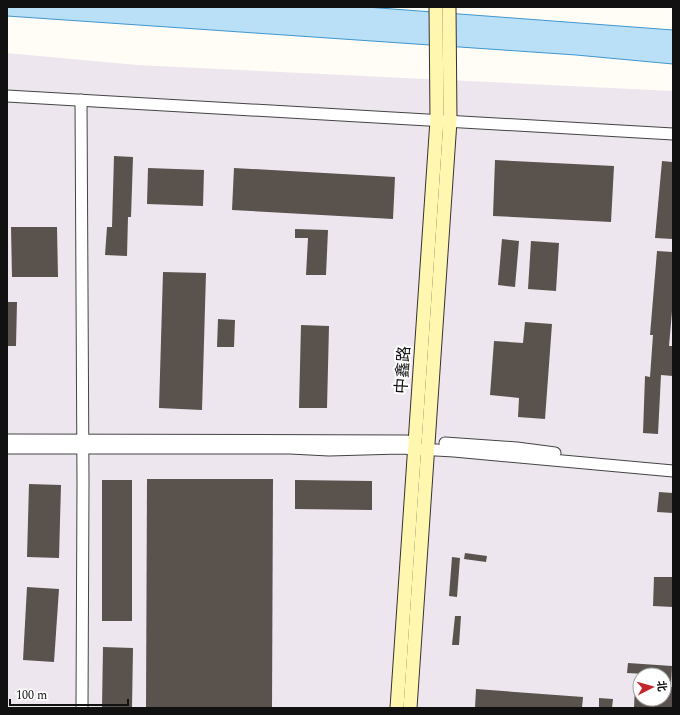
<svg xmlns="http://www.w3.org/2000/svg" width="680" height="715" viewBox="0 0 680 715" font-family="Spectral,'Noto Sans SC',serif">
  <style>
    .industrial { fill: #eee6ef; fill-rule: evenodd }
    .water { fill: #b9e0f7; stroke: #3f96cf }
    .building { fill: #5a524d }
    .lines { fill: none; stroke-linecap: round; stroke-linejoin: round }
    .tertiary-casing { stroke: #444; stroke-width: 13 }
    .secondary-casing { stroke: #333; stroke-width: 15 }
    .tertiary { stroke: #fff; stroke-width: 11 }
    .secondary { stroke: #fff6b0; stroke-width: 13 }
    .labels { text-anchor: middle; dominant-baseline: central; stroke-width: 4; stroke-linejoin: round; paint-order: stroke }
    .street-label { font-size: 16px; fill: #111; stroke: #fff }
  </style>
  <rect width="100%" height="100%" fill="#fffdf5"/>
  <path class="industrial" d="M7 53 137 65 673 91V708H7ZM640 675H664V699H640Z"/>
  <path class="water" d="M7 7H366L673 30V64L576 55 7 16Z"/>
  <g class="building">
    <path d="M114 156 133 157 131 217H128L127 256 105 255 107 227H112Z"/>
    <path d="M495 160 614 166 611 222 493 216Z"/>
    <path d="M662 161 673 162V239L655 238Z"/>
    <path d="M148 168 204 170 203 206 147 204Z"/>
    <path d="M234 168 395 177 393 219 232 210Z"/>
    <path d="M11 227H57L58 277H12Z"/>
    <path d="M295 229 328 230 326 275H306L308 238H295Z"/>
    <path d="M502 239 519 241 515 287 498 285Z"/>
    <path d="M531 241 559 243 556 291 528 289Z"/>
    <path d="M657 251 673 252V300L669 346H673V376L661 375 658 434 643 433 645 376 650 377 653 335H650Z"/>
    <path d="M163 272 206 273 202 410 159 408Z"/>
    <path d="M7 302H17L16 346H7Z"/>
    <path d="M218 319 235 320 234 347H217Z"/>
    <path d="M525 322 552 324 545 419 518 417 519 398 490 395 494 341 523 343Z"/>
    <path d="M301 325 329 326 327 408H299Z"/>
    <path d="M147 479H273L272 708H146Z"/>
    <rect x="102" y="480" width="30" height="141"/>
    <path d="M295 480 372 481V510L295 509Z"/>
    <path d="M29 484 61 485 59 558 27 557Z"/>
    <path d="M659 492 673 493V513L657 512Z"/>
    <path d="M465 553 487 556 486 562 464 559Z"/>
    <path d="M452 557 460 558 457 597 449 596Z"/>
    <path d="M654 577H673V607L653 606Z"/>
    <path d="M27 587 59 589 54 662 23 660Z"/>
    <path d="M455 616H461L459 645H452Z"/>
    <path d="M103 647 133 648 132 708H102Z"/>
    <path d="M628 663 672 666 671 687H673L672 708H634L635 685H640V699H664V675L627 673Z"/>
    <path d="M476 689 583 697 582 708H475Z"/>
    <path d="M599 698 613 699 612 708H599Z"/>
  </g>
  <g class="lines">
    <defs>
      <g id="tertiary">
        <path d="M7 96 673 134"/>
        <path d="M81 100 83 482 82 708"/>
        <path d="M7 440 407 441"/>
        <path d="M445 443 517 448 555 453"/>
        <path d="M7 448H290L329 450 400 448 454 451 673 471"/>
      </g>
      <g id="secondary">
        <path d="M397 708 437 120 436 7"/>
        <path d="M410 708 450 121 449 7"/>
      </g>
    </defs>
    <use href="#tertiary" class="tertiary-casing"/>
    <use href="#secondary" class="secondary-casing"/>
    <use href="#tertiary" class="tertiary"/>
    <use href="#secondary" class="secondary"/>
  </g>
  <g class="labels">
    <g class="street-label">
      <text transform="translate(403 370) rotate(-86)">中鑫路</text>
    </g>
  </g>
  <rect width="680" height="715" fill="none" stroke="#111111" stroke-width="16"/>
  <g transform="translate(652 687) rotate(84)"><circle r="19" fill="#ffffff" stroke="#a0a0a0"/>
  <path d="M0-3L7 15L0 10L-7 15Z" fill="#c4262e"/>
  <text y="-6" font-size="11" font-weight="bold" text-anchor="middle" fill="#111111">北</text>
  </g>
  <path d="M10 699v6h118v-6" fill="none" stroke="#111111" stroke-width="2"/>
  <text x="16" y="699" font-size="12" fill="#111111" stroke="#ffffff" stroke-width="3" paint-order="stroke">100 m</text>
</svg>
